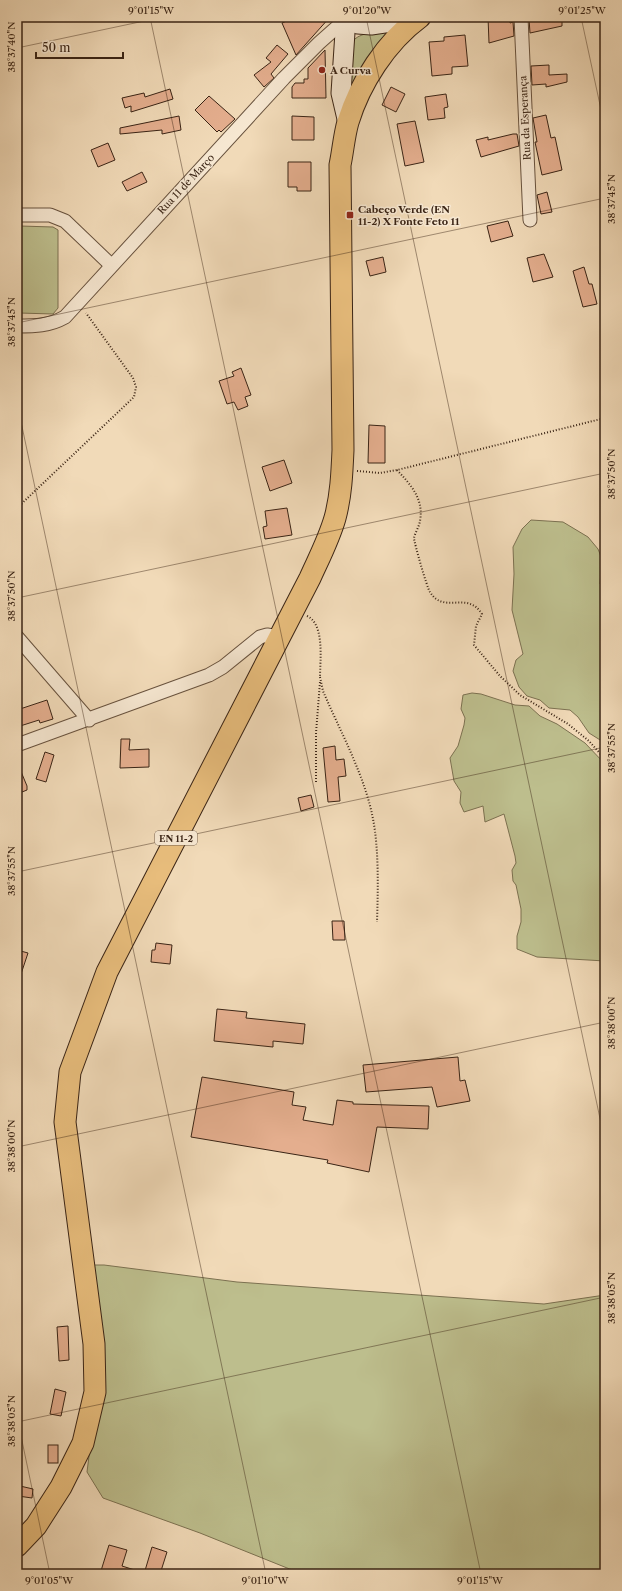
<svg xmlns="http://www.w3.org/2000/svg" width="622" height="1591" viewBox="0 0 622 1591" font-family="'Libre Caslon Text',serif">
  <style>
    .green { fill: #bdbe8d; stroke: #7c7151 }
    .building { fill: #e4ae8e; stroke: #3a2415 }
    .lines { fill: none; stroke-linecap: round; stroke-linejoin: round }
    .street-casing { stroke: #68523e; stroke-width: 15 }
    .secondary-casing { stroke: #3a2415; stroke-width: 21 }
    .primary-casing { stroke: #3a2415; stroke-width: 23 }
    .path { stroke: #3a2415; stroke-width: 2; stroke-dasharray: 1 2; stroke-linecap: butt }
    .street { stroke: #f6e7d1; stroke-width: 13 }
    .secondary { stroke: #f6e7d1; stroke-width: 19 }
    .primary { stroke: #e8bd7c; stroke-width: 21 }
    .ticks { fill: none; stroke: #3a2415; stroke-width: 1; stroke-opacity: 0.45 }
    .poi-dot { fill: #8f2418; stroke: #f6e7d1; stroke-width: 1.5 }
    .labels { text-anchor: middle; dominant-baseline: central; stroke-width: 3; stroke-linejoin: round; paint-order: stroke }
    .shield { fill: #f6e7d1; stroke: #725e4d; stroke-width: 1 }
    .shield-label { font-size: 9px; font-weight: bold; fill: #3a2415 }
    .poi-label { font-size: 10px; font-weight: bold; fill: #3a2415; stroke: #f6e7d1; text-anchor: start }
    .street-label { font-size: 10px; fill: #3a2415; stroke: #f6e7d1 }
    .neatline { fill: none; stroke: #3a2415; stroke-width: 1.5 }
    .ticks-label { font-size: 10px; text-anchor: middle; fill: #3a2415 }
  </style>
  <rect width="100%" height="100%" fill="#f1dab8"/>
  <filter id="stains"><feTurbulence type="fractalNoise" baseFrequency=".005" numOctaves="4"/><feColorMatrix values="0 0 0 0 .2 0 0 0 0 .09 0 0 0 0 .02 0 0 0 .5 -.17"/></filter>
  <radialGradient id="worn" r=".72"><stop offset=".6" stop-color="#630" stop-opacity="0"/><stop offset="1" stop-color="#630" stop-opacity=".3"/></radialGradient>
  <g class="green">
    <path d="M385 32 387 35 350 86 351 43C359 32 373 33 385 32Z"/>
    <path d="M20 226 53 227 58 230V308L53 314 19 313Z"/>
    <path d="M531 520 563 522 588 537 598 549 602 559 600 584H605V743L589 733 578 717 570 710 549 708 540 700 527 696 519 687 513 671 516 660 523 654 512 610 514 574 513 547 522 529Z"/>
    <path d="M472 693 481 694 515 705 529 706 540 716 557 724 585 743 605 764V961L537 957 517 949V936L521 922V909L516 885 513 881 512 870 516 863 515 856 504 814 485 822 483 806 464 812 460 803 461 792 454 781 450 758 458 746 464 725 465 718 461 709 463 695Z"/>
    <path d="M93 1265H104L237 1282 544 1304 605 1295V1574H302L200 1533 103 1498 87 1472 91 1440Z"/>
  </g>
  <g class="building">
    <path d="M296 17H330L296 55 282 23Z"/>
    <path d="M488 17H509L510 23 513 22 514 36 489 43Z"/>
    <path d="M537 17H562V26L530 33 529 19Z"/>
    <path d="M465 35 468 66 452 67V74L432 76 429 42 444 41V37Z"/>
    <path d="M277 45 288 54 271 74 274 78 264 87 254 75 271 62 266 58Z"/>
    <path d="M325 50 326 98H292V87L295 83H304V79H308V68Z"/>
    <path d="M549 65V75L567 74V82L546 87V84L532 85 531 66Z"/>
    <path d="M391 87 405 94 396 112 382 105Z"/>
    <path d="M170 89 173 99 131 112V106L125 108 122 98 144 93 145 97Z"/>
    <path d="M446 94 448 107 444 108 445 118 428 120 425 97Z"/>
    <path d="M209 96 235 119 221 132 219 130 217 132 195 110Z"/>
    <path d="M546 115 551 138 555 137 562 170 542 175 535 142H537L533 118Z"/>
    <path d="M179 116 181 130 162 134V130L120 134V128Z"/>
    <path d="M292 116 314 117V140H292Z"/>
    <path d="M415 121 424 162 405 166 397 124Z"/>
    <path d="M513 134H517L519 146 481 157 476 140 488 137V140Z"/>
    <path d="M108 143 115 160 98 167 91 150Z"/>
    <path d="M288 162H311V191H297V187H288Z"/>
    <path d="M142 172 147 182 127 191 122 182Z"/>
    <path d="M547 192 552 212 541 214 537 195Z"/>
    <path d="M508 221 513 236 491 242 487 226Z"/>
    <path d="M544 254 553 277 533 282 527 258Z"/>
    <path d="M383 257 386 272 370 276 366 261Z"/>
    <path d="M584 267 589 284H592L597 304 583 307 573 271Z"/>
    <path d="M241 368 251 395 245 397 248 406 238 410 234 402 227 404 219 381 234 376 232 372Z"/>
    <path d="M369 425 385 426V463H368Z"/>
    <path d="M284 460 292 483 270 491 262 467Z"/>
    <path d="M287 508 292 535 265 539 263 527 267 526 265 511Z"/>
    <path d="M47 700 53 719 40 723 39 720 17 727V710Z"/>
    <path d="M121 739H130L129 750 149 749V767L120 768Z"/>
    <path d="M335 746 336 760 344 759 346 776 338 777 340 801 328 802 323 748Z"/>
    <path d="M45 752 54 755 46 782 36 779Z"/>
    <path d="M17 762 27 786V790L17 794Z"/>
    <path d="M311 795 314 807 301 811 298 798Z"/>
    <path d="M332 921H344L345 940H333Z"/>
    <path d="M156 943 172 945 170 964 151 962 152 950H155Z"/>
    <path d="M17 950 28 953 19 980H17Z"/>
    <path d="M217 1009 247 1012 246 1018 305 1024 303 1044 273 1041V1047L214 1041Z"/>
    <path d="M458 1057 460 1081 465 1080 470 1101 437 1107 432 1087 366 1092 363 1065Z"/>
    <path d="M202 1077 294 1092 292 1105 306 1107 303 1120 333 1125 337 1100 353 1102V1104L429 1106 428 1129 377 1127 369 1172 327 1163 328 1160 191 1137Z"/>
    <path d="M68 1326 69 1360 59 1361 57 1327Z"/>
    <path d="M55 1389 66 1392 61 1416 50 1414Z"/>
    <rect x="48" y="1445" width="10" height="18"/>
    <path d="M20 1486 33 1489 32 1498 18 1496Z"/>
    <path d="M109 1545 127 1550 122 1566 141 1572V1574H100Z"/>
    <path d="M152 1547 167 1552 160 1574H144Z"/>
  </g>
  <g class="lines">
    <defs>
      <g id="street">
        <path d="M521 17 530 220"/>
        <path d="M17 215H50L65 221 111 265"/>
        <path d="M17 326C35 326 49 326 65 317L284 78 319 43 346 19"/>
        <path d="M17 637 89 720"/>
        <path d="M17 745 209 675 223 667 260 637 267 635 279 637"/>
      </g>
      <g id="secondary">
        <path d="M346 17 341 93 348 123"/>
        <path d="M346 18 358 24 371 25 398 21 413 22"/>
      </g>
      <path id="primary" d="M17 1546 36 1526 61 1487 83 1443 95 1392 94 1344 65 1122 70 1072 107 972 310 578C319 558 329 539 335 518 341 496 342 473 343 450L340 165C343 151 344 136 348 122 360 83 386 42 420 17"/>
    </defs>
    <use href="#street" class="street-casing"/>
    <use href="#secondary" class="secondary-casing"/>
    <use href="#primary" class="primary-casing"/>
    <g class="path">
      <path d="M397 470C411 485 424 499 420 521 419 527 415 533 414 538 414 542 427 588 430 592 444 615 467 590 482 614L476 626 474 645 500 676 520 695 568 724 589 741 605 759"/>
      <path d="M357 471 380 473 397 470 605 418"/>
      <path d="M17 508 134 397 136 387 133 378 86 313"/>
      <path d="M307 616C325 624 320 661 320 677"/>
      <path d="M320 677 323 691C340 731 365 776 373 819 379 849 378 892 377 922"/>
      <path d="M316 782V733L320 682"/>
    </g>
    <use href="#street" class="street"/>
    <use href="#secondary" class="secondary"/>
    <use href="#primary" class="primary"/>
  </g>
  <path class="ticks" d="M150 17 481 1574M366 17 605 1142M581 17 605 128M17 48 163 17M17 323 605 198M17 403 266 1574M17 598 605 473M17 872 605 747M17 1147 605 1022M17 1417 50 1574M17 1422 605 1297M594 1574 605 1572"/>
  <g class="poi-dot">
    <circle cx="322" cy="70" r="4"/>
    <rect x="346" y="211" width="8" height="8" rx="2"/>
  </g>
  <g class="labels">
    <rect class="shield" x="155" y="831" width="42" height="14" rx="3"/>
    <g class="shield-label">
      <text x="176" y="838">EN 11-2</text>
    </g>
    <g class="poi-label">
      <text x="330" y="70">A Curva</text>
      <text x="358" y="209">Cabeço Verde (EN<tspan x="358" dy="12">11-2) X Fonte Feto 11</tspan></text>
    </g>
    <g class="street-label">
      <text transform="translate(525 118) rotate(-93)">Rua da Esperança</text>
      <text transform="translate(186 184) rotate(-47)">Rua 11 de Março</text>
    </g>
  </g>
  <rect width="622" height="1591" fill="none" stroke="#f1dab8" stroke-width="44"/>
  <path d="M36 52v6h87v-6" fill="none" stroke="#3a2415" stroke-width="2"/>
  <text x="42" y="52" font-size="12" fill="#3a2415" stroke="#f6e7d1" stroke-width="3" paint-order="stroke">50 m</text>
  <rect x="22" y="22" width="578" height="1547" class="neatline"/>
  <g class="ticks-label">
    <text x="151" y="14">9°01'15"W</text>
    <text x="367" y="14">9°01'20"W</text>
    <text x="582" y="14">9°01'25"W</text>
    <text transform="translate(11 47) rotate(-90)" y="4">38°37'40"N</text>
    <text transform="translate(611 199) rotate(-90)" y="4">38°37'45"N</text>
    <text transform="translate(11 322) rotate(-90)" y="4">38°37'45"N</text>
    <text transform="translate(611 474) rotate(-90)" y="4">38°37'50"N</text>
    <text transform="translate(11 596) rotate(-90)" y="4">38°37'50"N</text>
    <text transform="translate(611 748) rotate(-90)" y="4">38°37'55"N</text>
    <text transform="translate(11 871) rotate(-90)" y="4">38°37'55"N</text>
    <text transform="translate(611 1023) rotate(-90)" y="4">38°38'00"N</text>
    <text transform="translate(11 1146) rotate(-90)" y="4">38°38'00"N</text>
    <text transform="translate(611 1298) rotate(-90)" y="4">38°38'05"N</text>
    <text transform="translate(11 1421) rotate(-90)" y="4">38°38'05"N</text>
    <text x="49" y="1584">9°01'05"W</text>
    <text x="265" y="1584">9°01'10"W</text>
    <text x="480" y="1584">9°01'15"W</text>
  </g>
  <rect width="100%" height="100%" filter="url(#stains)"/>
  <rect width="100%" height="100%" fill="url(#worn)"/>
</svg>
